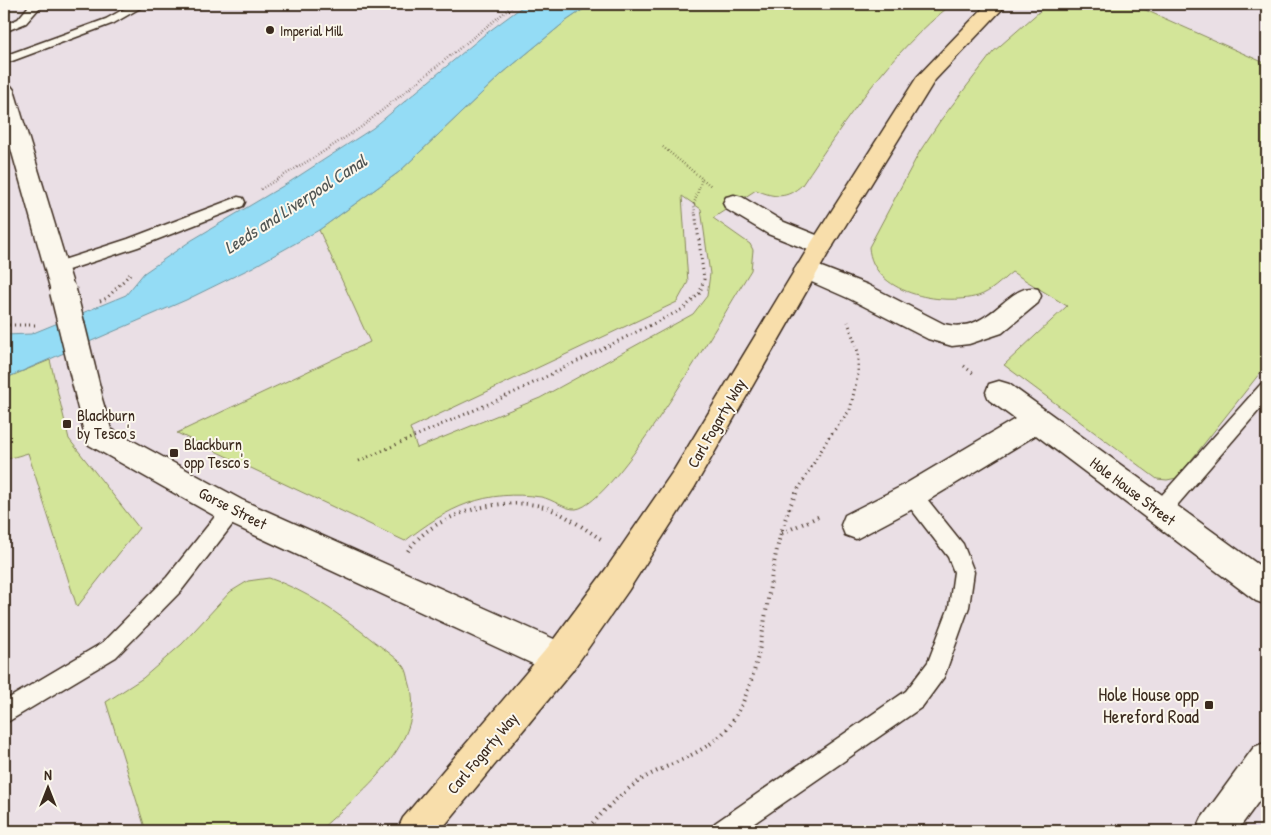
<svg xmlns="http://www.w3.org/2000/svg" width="1271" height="835" viewBox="0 0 1271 835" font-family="'Patrick Hand',sans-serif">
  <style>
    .green { fill: #d3e599; stroke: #87885c; fill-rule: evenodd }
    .water { fill: #94dcf5; stroke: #70959f }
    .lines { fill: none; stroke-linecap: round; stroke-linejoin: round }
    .lane-casing { stroke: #3b2a1e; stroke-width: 3 }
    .street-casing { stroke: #3b2a1e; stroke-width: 3 }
    .secondary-casing { stroke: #3b2a1e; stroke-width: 3 }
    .highway-casing { stroke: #3b2a1e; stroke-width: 3 }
    .path-far2 { stroke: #3b2a1e; stroke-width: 2.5; stroke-dasharray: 0.5 2.5; stroke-linecap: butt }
    .path-far1 { stroke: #3b2a1e; stroke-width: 3; stroke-dasharray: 1 4; stroke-linecap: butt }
    .path { stroke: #3b2a1e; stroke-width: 4; stroke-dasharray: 1 4.5; stroke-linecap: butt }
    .lane { fill: #fbf7ec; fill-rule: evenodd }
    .street { fill: #fbf7ec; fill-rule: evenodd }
    .secondary { fill: #fbf7ec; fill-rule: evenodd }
    .highway { fill: #f8deab; fill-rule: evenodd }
    .street-bridge-casing { stroke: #3b2a1e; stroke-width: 29; stroke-linecap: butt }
    .street-bridge { stroke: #fbf7ec; stroke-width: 26 }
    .poi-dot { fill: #3b2a1e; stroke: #fbf7ec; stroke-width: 2 }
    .labels { text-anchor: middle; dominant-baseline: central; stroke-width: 4; stroke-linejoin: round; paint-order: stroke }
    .far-poi-label { font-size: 14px; fill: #3b2a1e; stroke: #fbf7ec; text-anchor: start }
    .poi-label { font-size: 16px; fill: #3b2a1e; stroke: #fbf7ec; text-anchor: start }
    .street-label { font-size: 16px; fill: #3b2a1e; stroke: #fbf7ec }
    .water-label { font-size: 18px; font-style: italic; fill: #515654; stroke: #fbf7ec }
    .near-poi-label { font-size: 19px; fill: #3b2a1e; stroke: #fbf7ec; text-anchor: end }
  </style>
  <rect width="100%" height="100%" fill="#eadfe5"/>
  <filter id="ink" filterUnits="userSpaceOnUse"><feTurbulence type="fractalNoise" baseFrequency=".02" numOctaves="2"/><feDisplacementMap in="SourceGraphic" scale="10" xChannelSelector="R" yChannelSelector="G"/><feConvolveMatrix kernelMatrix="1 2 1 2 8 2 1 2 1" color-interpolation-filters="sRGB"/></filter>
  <g filter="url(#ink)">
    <g class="green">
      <path d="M591 4H952C890 53 846 119 802 185 787 199 775 198 756 190L713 218 750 244 753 250 751 270C726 310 615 505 576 509 565 510 553 499 541 497 485 489 448 507 405 541L177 433 370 342 319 230 399 172 503 73 566 21ZM682 196 701 209 710 274 707 296 693 314 540 398 417 448 410 428 677 302 688 282Z"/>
      <path d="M1048 4H1132L1267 64V364L1177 478 1167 480 1157 479 1004 365 1067 306 1012 272C1001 281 991 292 978 296 941 306 872 294 869 247L920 151 940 121 993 52Z"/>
      <path d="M50 360 69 439 139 528 77 607 28 453 4 460V379Z"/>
      <path d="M269 578C305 590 336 612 366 635 374 642 399 659 404 666 407 670 408 676 409 681 429 743 358 794 319 831H146L106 702 143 678 182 644 230 592 248 581Z"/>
    </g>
    <path class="water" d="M526 4H591L566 21 503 73 399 172 319 230 253 267 186 300 4 379V335L31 334 126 295 144 273 192 240 288 183 373 128 484 35Z"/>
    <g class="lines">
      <defs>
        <g id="lane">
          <path d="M27 4H39L41 6 26 23 4 32V25L18 19 28 7Z"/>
          <path d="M133 4H147L114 23 4 64V56L106 19Z"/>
          <path d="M238 197 243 198 245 202 243 206 138 247 56 274 51 272 48 268 51 264 128 239Z"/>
          <path d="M1267 382V401L1167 517 1160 520 1153 517 1151 511 1153 505 1261 384Z"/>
          <path d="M912 486 919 489 963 544 974 572 969 607 944 677 922 707 743 831H711L715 823 906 691 928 662 949 607 954 572 948 557 905 501 903 495 905 489Z"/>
          <path d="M232 501 239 504 241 510 239 516 181 591 116 657 4 724V701L102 643 167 577 225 504Z"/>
        </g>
        <g id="street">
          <path d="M4 84 11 86 14 90 75 291 72 298 63 300 54 298 51 291 4 124Z"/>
          <path d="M734 195 742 197 784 222 829 240 833 246 829 252 821 255 768 234 726 209 723 203 726 197Z"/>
          <path d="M806 261 868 285 944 324C991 336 1008 280 1038 289L1041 296 1038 303 1002 333 969 344 952 346 928 339 850 299 798 276 794 270 798 264Z"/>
          <path d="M999 381 1009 384 1048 412 1267 571V605L1256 601 1036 435 922 504 856 539 845 535 841 525 845 515 902 486 1015 419 989 400 986 392 989 384Z"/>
          <path d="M89 386 99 389 111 429 242 500 572 647 577 659 572 671 560 676 548 671 222 520 89 445 85 436 75 397 79 389Z"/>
        </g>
        <path id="secondary" d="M1267 742V790L1237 831H1196L1202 818 1254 747Z"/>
        <path id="highway" d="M987 4H1007L935 80 829 252 694 488 628 591 572 671 440 831H397L403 818 548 647 606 569 674 470 813 240 917 77Z"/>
      </defs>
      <use href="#lane" class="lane-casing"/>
      <use href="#street" class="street-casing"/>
      <use href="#secondary" class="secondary-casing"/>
      <use href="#highway" class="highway-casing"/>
      <g class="path-far2">
        <path d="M663 147 711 186"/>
        <path d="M261 189 318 155 360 128 515 4"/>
        <path d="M695 213 694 204 702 178"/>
      </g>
      <g class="path-far1">
        <path d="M100 301 107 298 130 274"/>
        <path d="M4 325H36"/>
        <path d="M964 366 974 374"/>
        <path d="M359 461 513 393 683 309 700 293 704 279 695 211"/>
        <path d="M801 485 829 437 850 410 858 374V352L848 322"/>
      </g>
      <g class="path">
        <path d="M782 533 822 515"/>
        <path d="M408 551C431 514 503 495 544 507 564 513 583 528 601 539"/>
        <path d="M585 831C603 812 621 792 644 778 672 762 710 752 730 725 739 713 745 698 750 684 772 619 766 545 801 484"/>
      </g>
      <use href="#lane" class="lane"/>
      <use href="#street" class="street"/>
      <use href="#secondary" class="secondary"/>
      <use href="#highway" class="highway"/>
      <defs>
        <path id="street-bridge" d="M63 291 89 397"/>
      </defs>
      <use href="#street-bridge" class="street-bridge-casing"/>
      <use href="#street-bridge" class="street-bridge"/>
    </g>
  </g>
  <g class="poi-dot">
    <circle cx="270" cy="30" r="5"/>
    <rect x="62" y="419" width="10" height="10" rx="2.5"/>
    <rect x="169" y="448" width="10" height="10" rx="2.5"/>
    <rect x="1204" y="700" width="10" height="10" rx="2.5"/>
  </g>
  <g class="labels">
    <g class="far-poi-label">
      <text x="280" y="30">Imperial Mill</text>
    </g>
    <g class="poi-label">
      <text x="77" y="415">Blackburn<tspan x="77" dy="18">by Tesco's</tspan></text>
      <text x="184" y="444">Blackburn<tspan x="184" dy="18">opp Tesco's</tspan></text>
    </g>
    <g class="street-label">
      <text transform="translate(716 423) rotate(-60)">Carl Fogarty Way</text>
      <text transform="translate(1133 491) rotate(37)">Hole House Street</text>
      <text transform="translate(233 508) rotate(27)">Gorse Street</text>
      <text transform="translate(482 753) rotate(-50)">Carl Fogarty Way</text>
    </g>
    <g class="water-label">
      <text transform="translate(295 204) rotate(-33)">Leeds and Liverpool Canal</text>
    </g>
    <g class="near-poi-label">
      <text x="1199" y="694">Hole House opp<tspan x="1199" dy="22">Hereford Road</tspan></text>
    </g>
  </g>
  <rect width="1271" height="835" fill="none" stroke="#fbf7ec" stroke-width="20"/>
  <rect x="10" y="10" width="1251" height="815" fill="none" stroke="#3b2a1e" stroke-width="2" filter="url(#ink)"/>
  <g transform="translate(48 788)" stroke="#fbf7ec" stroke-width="4" paint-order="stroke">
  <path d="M0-4L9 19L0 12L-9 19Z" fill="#3b2a1e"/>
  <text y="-8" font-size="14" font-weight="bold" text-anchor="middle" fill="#3b2a1e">N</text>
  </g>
</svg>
